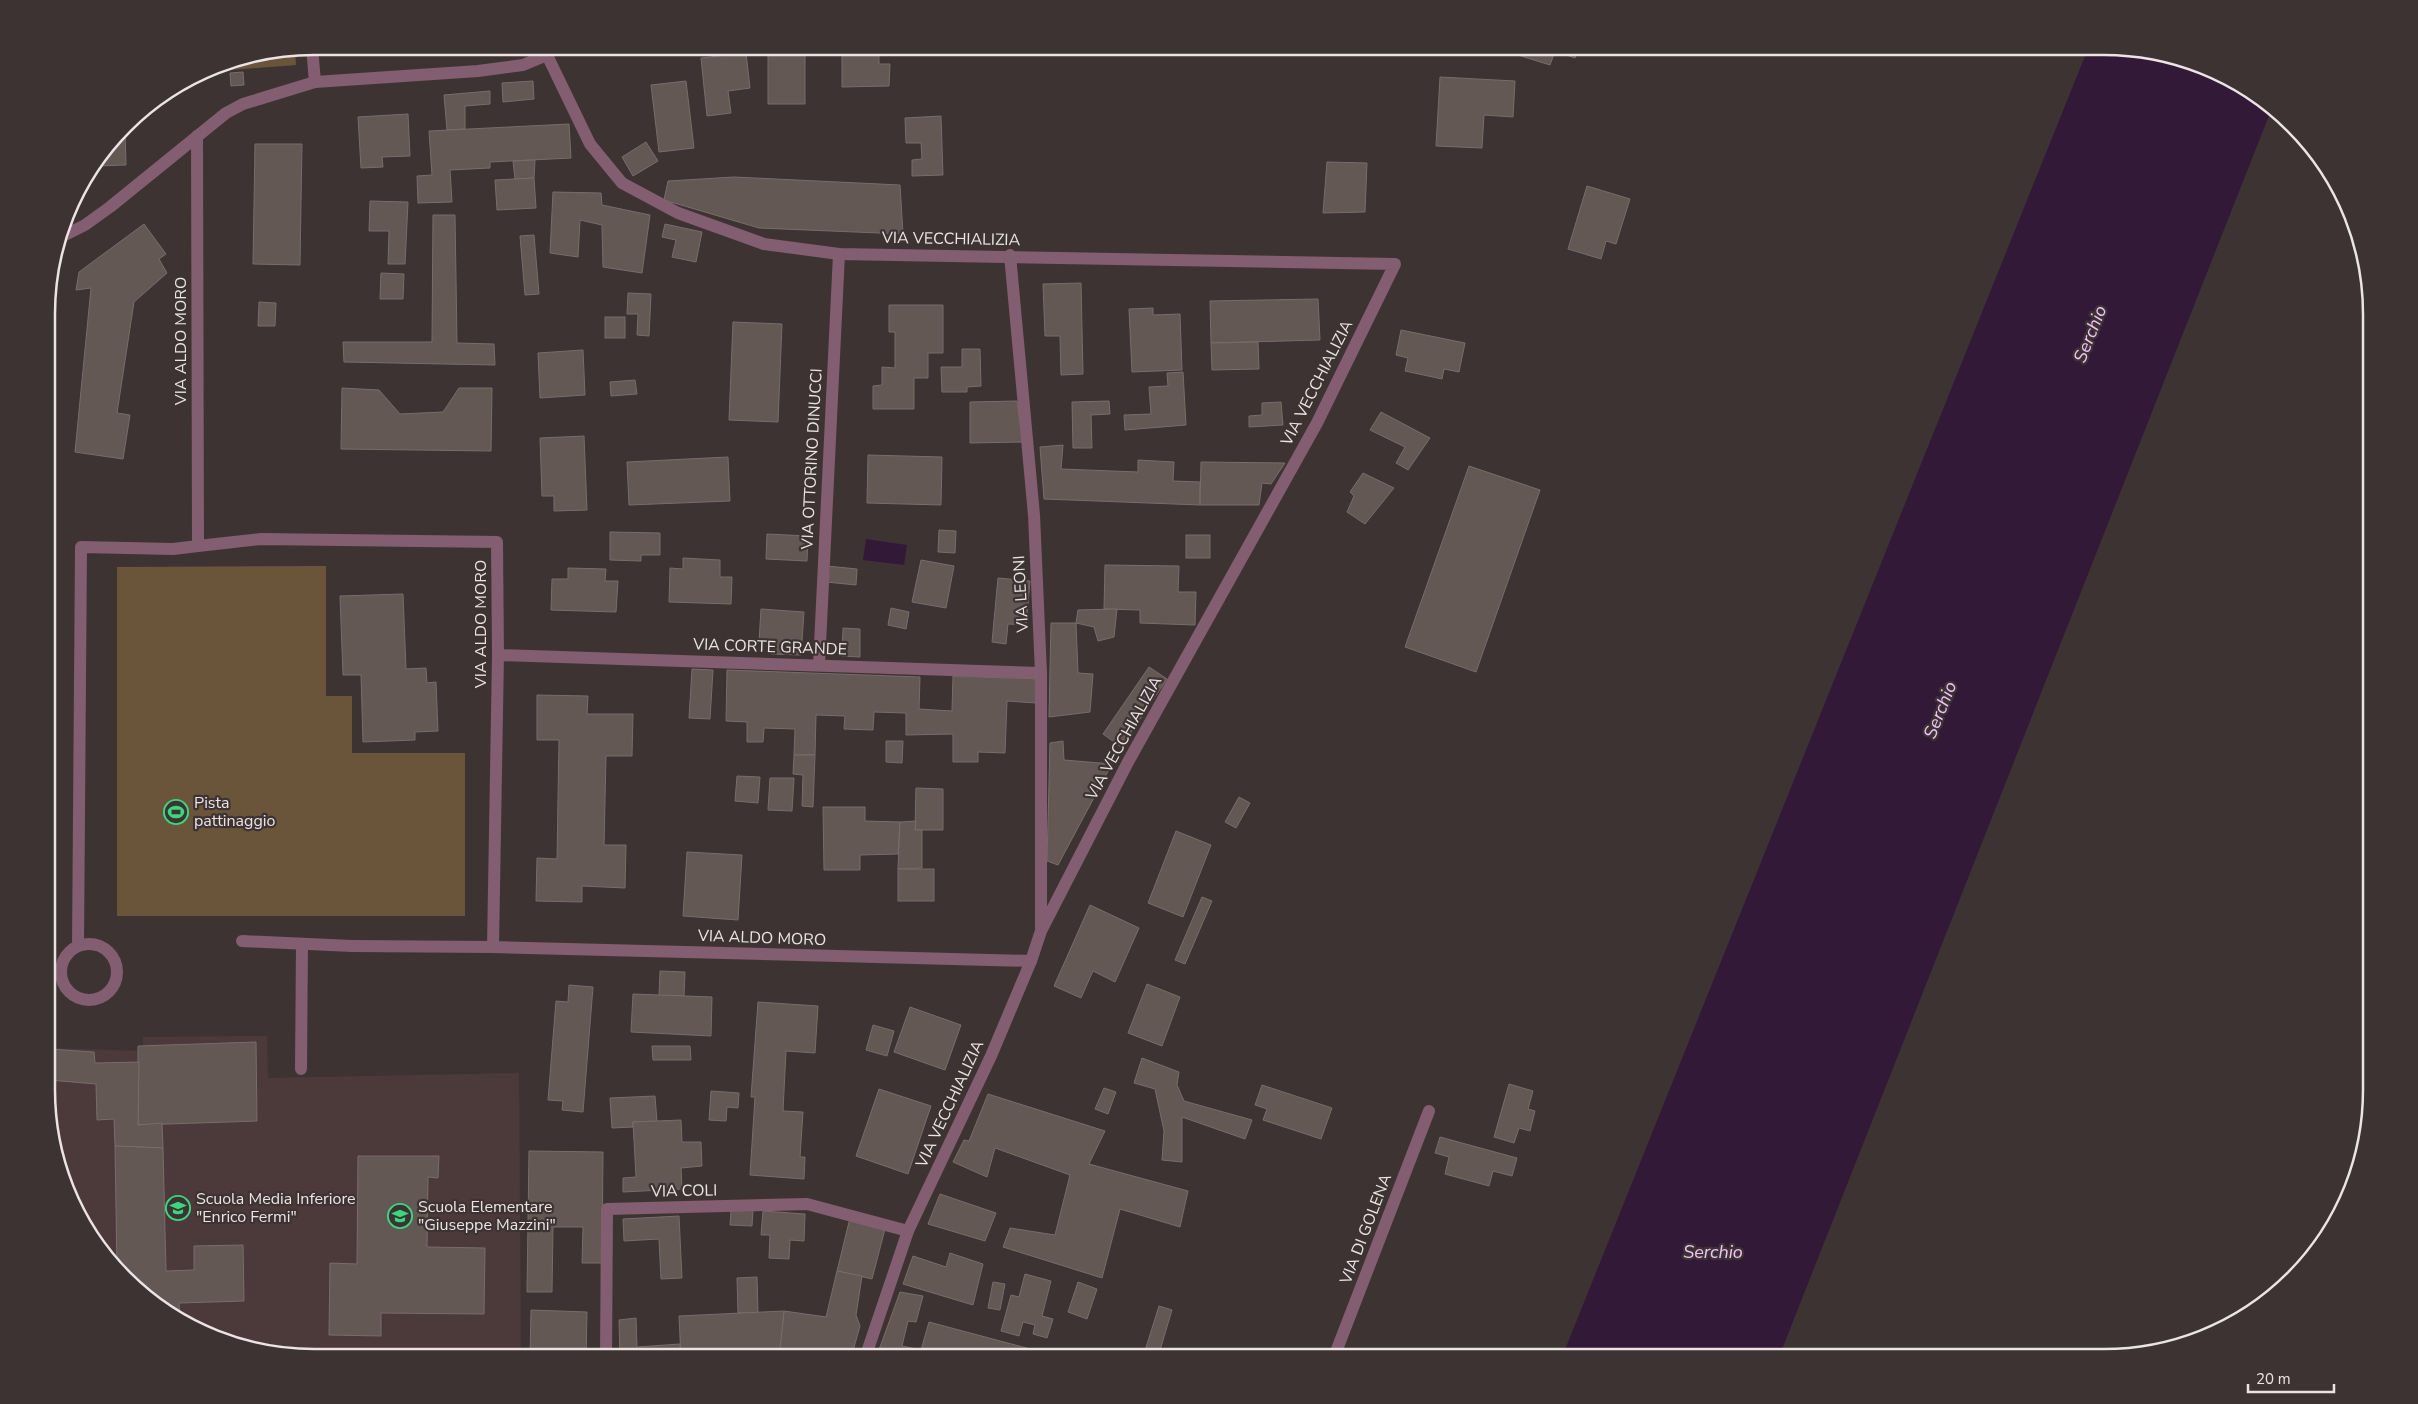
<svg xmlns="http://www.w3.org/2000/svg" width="2418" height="1404" viewBox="0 0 2418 1404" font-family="'Nunito Sans',sans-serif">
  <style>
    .built { fill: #4c3a3b }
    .green { fill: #6a543a }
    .water { fill: #321938 }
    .building { fill: #635853; stroke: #786d68 }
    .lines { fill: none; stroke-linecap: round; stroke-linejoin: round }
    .pedestrian { stroke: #835d70; stroke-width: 12 }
    .minor { stroke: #835d70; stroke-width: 12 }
    .labels { text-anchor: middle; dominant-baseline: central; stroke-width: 4.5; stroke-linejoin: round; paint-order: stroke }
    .street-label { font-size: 16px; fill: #ebe3e4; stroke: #3e3333 }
    .poi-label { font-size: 16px; fill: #ebe3e4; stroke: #3e3333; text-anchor: start }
    .water-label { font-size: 18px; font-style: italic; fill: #f1c2fd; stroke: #3e3333 }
    .rim { fill: none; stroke: #ebe3e4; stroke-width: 2.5 }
  </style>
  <rect width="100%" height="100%" fill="#3e3333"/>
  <path class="built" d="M267 1036 268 1078 519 1073 521 1358H314L244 1349 180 1322 125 1280 91 1239 61 1176 49 1125V1048L143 1051V1037Z"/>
  <g class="green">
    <path d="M295 50 296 65 230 70 229 63Z"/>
    <path d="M326 566V696H352V753H465V916H117V567Z"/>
  </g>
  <g class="water">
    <path d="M2089 46C2139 46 2193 57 2238 82 2250 89 2261 100 2272 108L1779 1357H1562Z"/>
    <path d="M866 539 907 545 904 565 863 560Z"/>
  </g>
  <g class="building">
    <path d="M462 46H502V48L463 54Z"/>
    <path d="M754 46H805V104H768V53H754Z"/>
    <path d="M842 46H908V50H879V64H890L889 86 842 87Z"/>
    <path d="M1521 46H1579L1575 58 1555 51 1550 65 1518 55Z"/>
    <path d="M746 53 750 88 728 91 731 113 707 116 701 58Z"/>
    <path d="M243 72 244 85 231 86 230 73Z"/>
    <path d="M1440 77 1515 81 1513 117 1484 115 1482 148 1436 146Z"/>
    <path d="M533 81 534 99 503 102 502 83Z"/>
    <path d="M686 81 694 148 659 152 651 85Z"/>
    <path d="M490 91V104L465 106V129L447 130 444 95Z"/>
    <path d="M408 114 410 156 382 157 383 167 361 168 358 117Z"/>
    <path d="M941 116 943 175 912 176V160L922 159 921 143H906L905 118Z"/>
    <path d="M569 124 571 158 490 162V168L450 170 452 202 418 203 417 176 432 175 429 131Z"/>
    <path d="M125 129 126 165 96 166Z"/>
    <path d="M646 142 658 161 633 176 622 157Z"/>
    <path d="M255 144H302L300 265 253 264Z"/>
    <path d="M535 160 534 178 515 179 513 161Z"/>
    <path d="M1327 162 1367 163 1365 212 1323 213Z"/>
    <path d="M734 177 900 185 903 234 759 228 664 200 668 181Z"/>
    <path d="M534 178 536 208 497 210 495 180Z"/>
    <path d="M1587 186 1630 199 1616 244 1606 241 1601 259 1568 249Z"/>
    <path d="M553 192 601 193 602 205 650 215 642 273 603 267 602 225 580 220 578 257 550 253Z"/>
    <path d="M370 201 408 202 405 264H388L389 231H369Z"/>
    <path d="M433 215H455L457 343 494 344 495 365 344 362 343 342H432Z"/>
    <path d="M144 224 166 254 159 259 167 273 134 302 117 413 130 415 123 459 75 452 91 288 76 290 79 272Z"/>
    <path d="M665 224 702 232 696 262 672 257 676 240 662 237Z"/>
    <path d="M534 235 539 294 525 295 520 236Z"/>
    <path d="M381 273 404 274 403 299H380Z"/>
    <path d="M49 282H54L53 344H49Z"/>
    <path d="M1081 283 1083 374 1061 375 1060 336H1045L1043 284Z"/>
    <path d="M628 293 651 294 649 336 637 335 638 314H627Z"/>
    <path d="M1318 299 1320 340 1211 343 1210 301Z"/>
    <path d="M259 302 276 303 275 326H258Z"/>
    <path d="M889 305H943V353H928V378H914V409H873V386L882 385V367L895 368V332H889Z"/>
    <path d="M1153 308V315L1180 314 1182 370 1132 372 1129 309Z"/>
    <rect x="605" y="317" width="20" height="21"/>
    <path d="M733 322 782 324 778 422 729 420Z"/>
    <path d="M1401 330 1465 343 1459 372 1444 369 1442 379 1405 371 1408 358 1396 355Z"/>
    <path d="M1258 342 1259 369 1212 370 1211 343Z"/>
    <path d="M962 349H980L981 386 967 387V392H942L941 367H962Z"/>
    <path d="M583 350 585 395 540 398 538 353Z"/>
    <path d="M1183 372 1186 425 1125 430 1124 415 1151 414 1149 387 1168 386 1167 373Z"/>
    <path d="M635 380 637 394 611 396 610 382Z"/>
    <path d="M342 388 379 390 400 414 443 412 459 388H492L491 451 341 449Z"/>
    <path d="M1017 401 1023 442 970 443V402Z"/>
    <path d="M1109 401 1110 414 1091 415 1092 448H1073L1072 402Z"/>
    <path d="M1281 402 1283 425 1249 427V416L1262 415V403Z"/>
    <path d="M1381 412 1430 438 1408 470 1396 463 1405 447 1370 430Z"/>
    <path d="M584 436 587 510 554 511V496H542L540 438Z"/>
    <path d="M1063 445 1061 469 1138 472V460L1174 462 1173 481 1200 482V505L1044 499 1040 447Z"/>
    <path d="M868 455 942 457 941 505 867 503Z"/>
    <path d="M728 457 730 501 629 505 627 462Z"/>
    <path d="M1201 462 1285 463 1271 484 1262 483 1259 505H1200Z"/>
    <path d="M1469 466 1540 490 1476 672 1405 647Z"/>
    <path d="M1363 473 1394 488 1365 524 1347 512 1354 496 1350 492Z"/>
    <path d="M939 530 956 531 955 553 938 552Z"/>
    <path d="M610 532 660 533V555H641V561L610 560Z"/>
    <path d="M767 534 808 536 807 561 766 559Z"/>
    <rect x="1186" y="535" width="24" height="23"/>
    <path d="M683 558 720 560V577H732L731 604 669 602 670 568 683 569Z"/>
    <path d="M921 560 954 566 946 608 912 602Z"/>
    <path d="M1105 565 1179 566 1178 592H1196L1195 625 1140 623V610L1104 609Z"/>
    <path d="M827 566 857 569 856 585 826 582Z"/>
    <path d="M568 568 606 569 605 581H618L616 612 551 610 552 579H568Z"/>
    <path d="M998 578 1030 581 1026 625 1008 624 1006 644 992 642Z"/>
    <path d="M403 594 406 669 426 668 427 683 436 682 438 731 415 732V740L363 742 361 675H343L340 596Z"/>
    <path d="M891 608 909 612 906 629 888 625Z"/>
    <path d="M761 609 804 612 801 655 771 654 772 643 759 642Z"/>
    <path d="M1117 609 1114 637 1098 641 1094 627 1076 623 1078 610Z"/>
    <path d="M1051 623H1076L1078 673 1093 674 1090 712 1049 717Z"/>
    <path d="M843 628 860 629V657L842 656Z"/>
    <path d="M1149 667 1167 679 1121 747 1103 734Z"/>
    <path d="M692 669 713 670 710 719 689 718Z"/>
    <path d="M727 670 920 677 919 709 952 711 953 676 1037 679 1036 703 1007 701 1005 753 978 752V762H953V734L906 735V713L874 712 873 730 844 729 845 716 816 715 815 755H794L795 729 764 728 763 742H747V722L726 721Z"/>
    <path d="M537 695 588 696 587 714H633L632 756H606L604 845H626L625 888 582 886V902L536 901 537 858 557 859 559 740H537Z"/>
    <path d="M886 741H903L902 763 886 762Z"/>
    <path d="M1063 741 1064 760 1112 764 1058 865 1047 861 1050 743Z"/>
    <path d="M794 755H815L813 807 802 806 803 775 793 774Z"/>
    <path d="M737 776 760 777 758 803 735 801Z"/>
    <path d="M770 778H794L792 811 768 810Z"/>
    <path d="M916 788 943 789V830H915Z"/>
    <path d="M1239 797 1250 803 1236 828 1225 822Z"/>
    <path d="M823 807H865V821L900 822 898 854 860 855V870H824Z"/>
    <path d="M916 821 915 830H922V868L898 869 900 822Z"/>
    <path d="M1176 831 1211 845 1183 917 1148 903Z"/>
    <path d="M687 852 742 855 738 920 683 916Z"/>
    <rect x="898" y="869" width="36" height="32"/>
    <path d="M1202 897 1212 901 1185 964 1175 960Z"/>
    <path d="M1090 905 1139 928 1115 982 1093 971 1081 998 1054 986Z"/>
    <path d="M660 971 685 972 684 996H659Z"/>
    <path d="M1147 984 1180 997 1162 1046 1128 1033Z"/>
    <path d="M569 985 593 987 583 1112 562 1110 563 1101 548 1100 556 1001 568 1002Z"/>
    <path d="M633 994 712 997 711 1036 631 1032Z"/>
    <path d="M758 1002 818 1006 815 1053 786 1051 783 1111 803 1112 800 1157H805L804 1179 750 1175 755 1097H751Z"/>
    <path d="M910 1007 961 1025 945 1070 894 1052Z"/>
    <path d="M873 1025 894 1031 887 1056 866 1050Z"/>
    <path d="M256 1042 257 1121 138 1125V1046Z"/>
    <path d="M652 1046H690L691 1060H653Z"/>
    <path d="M49 1049 94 1052 95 1063 139 1062 138 1125 162 1123 163 1148 115 1146 114 1119 97 1120 96 1084 49 1080Z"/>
    <path d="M1142 1058 1179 1072 1177 1085 1184 1101 1252 1120 1245 1139 1182 1117V1162L1162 1160 1164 1131 1155 1089 1134 1083Z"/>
    <path d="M1509 1084 1533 1091 1528 1109 1535 1111 1530 1131 1519 1128 1514 1143 1494 1137Z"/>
    <path d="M1262 1085 1332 1108 1321 1139 1263 1120 1267 1109 1255 1105Z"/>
    <path d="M1104 1088 1116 1092 1108 1114 1095 1109Z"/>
    <path d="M879 1089 931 1106 908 1174 856 1156Z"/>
    <path d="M711 1091 739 1093 738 1108 727 1107 726 1121 709 1120Z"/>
    <path d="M988 1094 1105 1131 1089 1164 1188 1191 1180 1227 1120 1209 1102 1278 1003 1247 1010 1228 1055 1235 1070 1175 995 1148 987 1177 953 1162 964 1140 969 1141Z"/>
    <path d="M655 1096 657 1122H633V1127L612 1128 610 1098Z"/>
    <path d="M681 1120 682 1142H701L702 1166 681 1168 682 1189 623 1192V1178L636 1177 633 1122Z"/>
    <path d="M1440 1137 1517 1158 1512 1176 1493 1171 1489 1186 1445 1174 1449 1157 1435 1153Z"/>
    <path d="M115 1146 163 1148 166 1271 194 1270V1246L243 1245 244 1301 179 1303 180 1322 125 1280 117 1270Z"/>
    <path d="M529 1151 603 1152 602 1263H582L583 1227H553L552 1292H527Z"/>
    <path d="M358 1156H439L438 1178 428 1177 427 1247 485 1248 484 1314 381 1313V1336L329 1335 330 1263 357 1264Z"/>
    <path d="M940 1194 996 1213 985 1241 928 1224Z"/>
    <path d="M731 1210H753L752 1226 730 1225Z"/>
    <path d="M763 1211 805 1214 804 1241 790 1240 789 1259 769 1258 770 1235H761Z"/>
    <path d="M679 1216 682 1278 661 1279 659 1239 624 1241 623 1219Z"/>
    <path d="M850 1218 885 1229 872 1279 837 1271Z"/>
    <path d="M950 1253 983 1264 973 1305 903 1284 913 1256 946 1267Z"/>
    <path d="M837 1271 862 1276 856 1315 860 1326 851 1358H779L784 1311 826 1317Z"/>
    <path d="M1025 1274 1051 1281 1042 1316 1053 1319 1047 1338 1033 1334 1035 1325 1023 1322 1019 1336 1001 1331 1011 1295 1019 1297Z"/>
    <path d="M757 1277 758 1313H738L737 1278Z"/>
    <path d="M993 1282 1005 1284 1000 1310 988 1308Z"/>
    <path d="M1078 1282 1097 1289 1087 1319 1068 1312Z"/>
    <path d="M900 1292 923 1296 916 1322 908 1321 902 1346 921 1350 929 1322 1064 1358H876Z"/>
    <path d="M1159 1306 1172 1310 1158 1357H1143Z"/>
    <path d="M531 1310 587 1312 586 1358H530Z"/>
    <path d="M784 1311 779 1358H681L679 1316Z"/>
    <path d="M636 1318 637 1347 680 1344 681 1358H620L619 1320Z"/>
  </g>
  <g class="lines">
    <g class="pedestrian">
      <path d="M242 941 352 946"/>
      <path d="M301 1069 302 944"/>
    </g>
    <g class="minor">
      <path d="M312 47 315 82"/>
      <path d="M547 55 590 144 622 183 678 213 764 244 839 254 1395 264 1317 423 1128 762 1041 931 1031 961 991 1056 908 1231 865 1358"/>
      <path d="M197 136 198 546 261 539 497 542 498 655 493 947"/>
      <path d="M61 237 85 225 110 207 226 113 243 104 315 82 478 71 523 65 547 55 555 46"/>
      <path d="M1010 255 1034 515 1041 673V927"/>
      <path d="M498 655 1041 673"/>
      <path d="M819 665 839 254"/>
      <circle cx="89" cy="972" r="28"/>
      <path d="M78 946 81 547 173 549 198 546"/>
      <path d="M352 946 493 947 1031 961"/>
      <path d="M1334 1357 1429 1111"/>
      <path d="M606 1358 607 1209 807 1204 908 1231"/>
    </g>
  </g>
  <defs>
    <symbol id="stadium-ring" viewBox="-11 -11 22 22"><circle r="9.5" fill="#3e3333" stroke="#39d87f" stroke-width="1.5"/><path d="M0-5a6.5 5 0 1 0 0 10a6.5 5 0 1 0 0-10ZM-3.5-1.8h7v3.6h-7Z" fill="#39d87f"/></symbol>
    <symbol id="school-ring" viewBox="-11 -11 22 22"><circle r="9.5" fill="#3e3333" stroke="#39d87f" stroke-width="1.5"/><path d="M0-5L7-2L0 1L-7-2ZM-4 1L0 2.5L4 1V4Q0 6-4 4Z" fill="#39d87f"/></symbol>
  </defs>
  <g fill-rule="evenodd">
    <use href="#stadium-ring" x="162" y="798" width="28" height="28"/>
    <use href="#school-ring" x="164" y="1194" width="28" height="28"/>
    <use href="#school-ring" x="386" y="1202" width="28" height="28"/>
  </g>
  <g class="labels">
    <g class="street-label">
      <text transform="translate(951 239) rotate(1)">VIA VECCHIALIZIA</text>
      <text transform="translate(181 341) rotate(-90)">VIA ALDO MORO</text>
      <text transform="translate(1317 383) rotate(-63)">VIA VECCHIALIZIA</text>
      <text transform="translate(812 459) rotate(-87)">VIA OTTORINO DINUCCI</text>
      <text transform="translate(1021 594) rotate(-93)">VIA LEONI</text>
      <text transform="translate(481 624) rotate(-90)">VIA ALDO MORO</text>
      <text transform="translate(770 647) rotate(2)">VIA CORTE GRANDE</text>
      <text transform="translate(1124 738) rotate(-61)">VIA VECCHIALIZIA</text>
      <text transform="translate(762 938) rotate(2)">VIA ALDO MORO</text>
      <text transform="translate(950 1104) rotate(-65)">VIA VECCHIALIZIA</text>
      <text transform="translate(684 1191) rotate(-1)">VIA COLI</text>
      <text transform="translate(1366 1229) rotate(-69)">VIA DI GOLENA</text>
    </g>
    <g class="poi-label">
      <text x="194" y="803">Pista<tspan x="194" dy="18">pattinaggio</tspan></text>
      <text x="196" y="1199">Scuola Media Inferiore<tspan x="196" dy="18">"Enrico Fermi"</tspan></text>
      <text x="418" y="1207">Scuola Elementare<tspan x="418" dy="18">"Giuseppe Mazzini"</tspan></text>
    </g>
    <g class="water-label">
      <text transform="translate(2090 334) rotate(-68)">Serchio</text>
      <text transform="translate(1940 710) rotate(-68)">Serchio</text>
      <text x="1713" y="1252">Serchio</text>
    </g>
  </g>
  <path d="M0 0H2418V1404H0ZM314 55H2104A259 259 0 0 1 2363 314V1090A259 259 0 0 1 2104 1349H314A259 259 0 0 1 55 1090V314A259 259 0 0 1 314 55Z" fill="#3e3333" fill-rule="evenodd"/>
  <path class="rim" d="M314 55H2104A259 259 0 0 1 2363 314V1090A259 259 0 0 1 2104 1349H314A259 259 0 0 1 55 1090V314A259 259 0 0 1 314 55Z"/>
  <path d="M2248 1384v8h86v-8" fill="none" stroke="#ebe3e4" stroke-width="2.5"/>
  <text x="2256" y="1384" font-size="15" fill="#ebe3e4" stroke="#3e3333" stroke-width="4" paint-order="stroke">20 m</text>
</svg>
